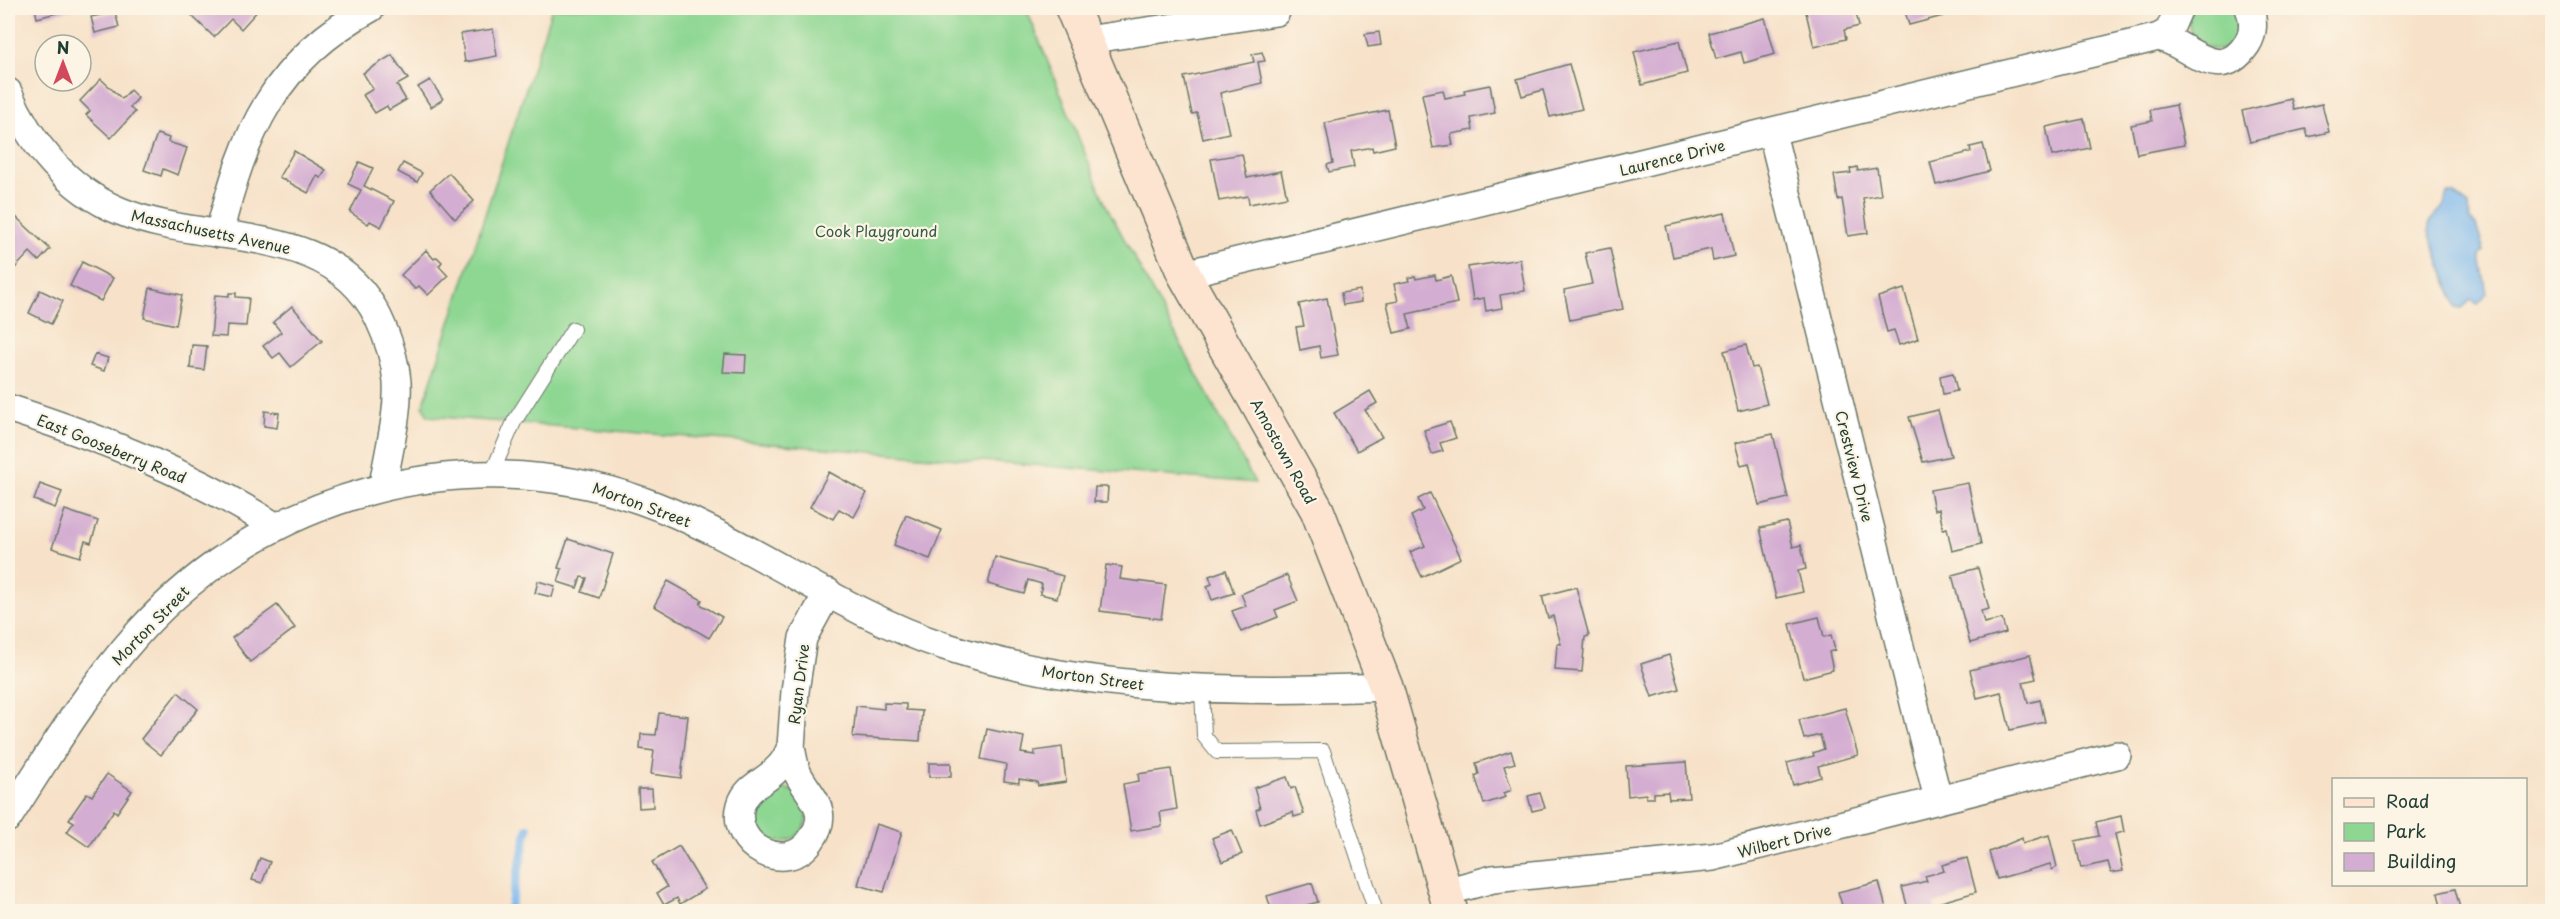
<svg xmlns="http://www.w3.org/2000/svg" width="2560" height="919" viewBox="0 0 2560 919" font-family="'Playpen Sans',sans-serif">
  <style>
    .green { fill: #8ed793; stroke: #568a64; stroke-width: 1.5 }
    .water { fill: #7cb8ee; stroke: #4e7a91; stroke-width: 1.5 }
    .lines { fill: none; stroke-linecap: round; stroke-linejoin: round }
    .stream { stroke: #7cb8ee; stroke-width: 8 }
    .building { fill: #d4aed2 }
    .lane-casing { stroke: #6b7768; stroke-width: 16 }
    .street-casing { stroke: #6b7768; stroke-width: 30 }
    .secondary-casing { stroke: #6b7768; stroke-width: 36 }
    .lane { stroke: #fff; stroke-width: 14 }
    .street { stroke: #fff; stroke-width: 27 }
    .secondary { stroke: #fde4d0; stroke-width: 33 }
    .labels { text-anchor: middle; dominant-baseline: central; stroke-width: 4.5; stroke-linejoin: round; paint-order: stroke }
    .street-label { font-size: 15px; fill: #1f3d34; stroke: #fcf5e5 }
    .park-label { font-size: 15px; fill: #355c47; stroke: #fcf5e5 }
  </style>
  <rect width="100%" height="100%" fill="#fcf5e5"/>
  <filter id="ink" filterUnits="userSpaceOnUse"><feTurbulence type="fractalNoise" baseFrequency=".0167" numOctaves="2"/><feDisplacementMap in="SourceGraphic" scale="12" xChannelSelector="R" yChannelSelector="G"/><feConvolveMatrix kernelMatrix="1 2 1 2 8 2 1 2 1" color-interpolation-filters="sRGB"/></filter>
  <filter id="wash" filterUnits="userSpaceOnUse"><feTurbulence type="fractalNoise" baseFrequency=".008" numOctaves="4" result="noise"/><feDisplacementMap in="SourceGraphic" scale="24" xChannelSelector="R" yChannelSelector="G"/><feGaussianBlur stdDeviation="1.35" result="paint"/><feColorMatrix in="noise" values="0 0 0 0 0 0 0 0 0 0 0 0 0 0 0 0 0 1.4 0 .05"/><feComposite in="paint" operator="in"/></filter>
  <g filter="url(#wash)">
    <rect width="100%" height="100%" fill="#f7e2c9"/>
    <g class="green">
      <path d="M552 8H1026L1105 203 1255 483 428 416 423 406Z"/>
      <path d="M2193 8H2236C2244 22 2239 48 2219 50 2211 51 2200 43 2192 39L2188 22Z"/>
      <circle cx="780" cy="815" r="27"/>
    </g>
    <path class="water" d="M2448 194H2454L2469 205 2470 219 2476 225 2484 251 2480 256 2487 294 2478 304 2471 300 2462 308 2456 307 2429 232V222L2443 207Z"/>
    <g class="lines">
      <path class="stream" d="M509 912 528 828"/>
    </g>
    <g id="blocks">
      <g class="building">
        <path d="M35 8H76L37 18Z"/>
        <path d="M200 8H260L241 29 231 19 214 37 192 16Z"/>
        <path d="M1805 8H1855L1859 26 1844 30 1846 39 1814 47Z"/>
        <path d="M1904 8H1957L1958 12 1909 25Z"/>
        <path d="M115 12 119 27 95 33 91 17Z"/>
        <path d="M1765 18 1775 54 1744 63 1741 52 1716 59 1709 33Z"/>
        <path d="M493 29 497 56 465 62 461 34Z"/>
        <path d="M1379 32 1381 45 1368 47 1365 34Z"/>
        <path d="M1679 41 1687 73 1642 85 1634 52Z"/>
        <path d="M84 52 87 58 82 60 88 74 81 76V53Z"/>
        <path d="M1262 52 1265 61 1258 62 1262 83 1220 93 1229 133 1203 139 1197 113 1192 114 1184 77 1254 62 1252 54Z"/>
        <path d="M392 55 408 79 397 85 406 100 389 110 387 106 375 113 363 95 373 89 363 73Z"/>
        <path d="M1569 64 1582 109 1550 117 1543 90 1522 96 1517 79Z"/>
        <path d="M101 79 122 99 130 90 138 98 130 108 135 112 111 138 86 115 90 111 80 101Z"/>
        <path d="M430 80 443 99 431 107 418 87Z"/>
        <path d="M1490 85 1495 113 1471 118 1473 130 1451 134 1453 145 1433 148 1422 94 1443 90 1445 98 1465 94 1464 90Z"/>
        <path d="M2291 99 2294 110 2322 104 2329 132 2308 137 2306 129 2250 142 2242 111Z"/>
        <path d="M2176 105 2184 145 2137 154 2131 125 2152 121 2150 110Z"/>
        <path d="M1388 110 1395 146 1373 151 1372 147 1351 151 1354 167 1329 172 1327 165 1333 163 1325 123Z"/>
        <path d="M2084 119 2090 148 2052 156 2046 127Z"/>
        <path d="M157 134 169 138 168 142 187 148 178 175 163 169 161 176 144 170Z"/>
        <path d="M1983 144 1990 171 1936 185 1930 162 1971 152 1970 147Z"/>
        <path d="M294 151 326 170 321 178 317 176 308 193 279 177Z"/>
        <path d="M1242 154 1247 178 1281 171 1287 197 1249 204 1248 196 1219 201 1211 159Z"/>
        <path d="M359 162 373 168 364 186 394 201 381 227 370 221 368 224 350 212 361 190 348 184Z"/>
        <path d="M403 163 422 173 417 182 398 172Z"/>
        <path d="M1857 167 1858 171 1877 168 1881 195 1863 198 1868 233 1848 236 1842 199 1838 200 1834 175 1851 173 1850 169Z"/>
        <path d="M449 173 474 201 455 219 430 190Z"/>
        <path d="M1725 213 1734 256 1713 261 1711 249 1673 257 1666 226Z"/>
        <path d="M16 217 50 249 39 261 30 252 15 268 8 261V255L12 250 8 246V225Z"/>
        <path d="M1610 248 1623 309 1570 320 1564 290 1592 284 1585 253Z"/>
        <path d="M426 250 434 259 437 257 442 262 439 266 448 276 428 295 419 286 415 289 401 275Z"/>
        <path d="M1520 259 1525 291 1500 295 1502 308 1486 311 1484 298 1473 300 1468 267Z"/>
        <path d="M82 262 113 278 101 301 70 286Z"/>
        <path d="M1435 275 1436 280 1451 276 1457 303 1407 314 1411 329 1394 333 1387 303 1398 301 1394 284 1409 281 1408 278 1415 276 1416 279Z"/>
        <path d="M150 288 182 295 176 325 144 318Z"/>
        <path d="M1904 289 1918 339 1899 345 1894 330 1887 332 1878 297Z"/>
        <path d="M40 290 63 301 51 324 29 313Z"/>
        <path d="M1360 290 1361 302 1343 305 1341 293Z"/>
        <path d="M229 293H236V297L249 298 246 326 227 325 226 337 211 336 215 295 229 296Z"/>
        <path d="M1327 298 1338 355 1321 358 1319 346 1300 350 1296 327 1304 326 1299 304Z"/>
        <path d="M292 306 322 341 291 367 280 353 273 358 263 346 281 332 273 322Z"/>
        <path d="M192 345 207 346 204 370 190 368Z"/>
        <path d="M1746 345 1752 368 1757 367 1767 404 1738 411 1724 351Z"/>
        <path d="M95 354 108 358 104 371 90 366Z"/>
        <path d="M725 354 746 355 745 373 723 372Z"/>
        <path d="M1953 373 1957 391 1943 394 1940 376Z"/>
        <path d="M1370 391 1377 403 1365 410 1382 437 1357 451 1334 413Z"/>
        <path d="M1938 410 1951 456 1923 462 1909 417Z"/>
        <path d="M265 411 279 413 277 428 264 426Z"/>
        <path d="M1450 422 1456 438 1440 443 1443 451 1432 454 1424 430Z"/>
        <path d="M1773 434 1788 498 1759 505 1749 463 1741 465 1735 443Z"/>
        <path d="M829 472 867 493 854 517 839 509 833 519 810 507Z"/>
        <path d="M1968 483 1981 544 1952 551 1947 528 1943 529 1939 509 1934 510 1930 490Z"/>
        <path d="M40 484 62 492 55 508 34 500Z"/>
        <path d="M1095 487H1108L1107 502H1094Z"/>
        <path d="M1430 493 1461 558 1422 577 1410 552 1425 546 1411 516 1423 510 1418 499Z"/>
        <path d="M65 510 98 521 91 543 85 541 80 557 52 548Z"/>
        <path d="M906 515 942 530 930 559 894 545Z"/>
        <path d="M1787 522 1793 547 1801 545 1806 569 1798 571 1803 592 1776 598 1760 528Z"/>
        <path d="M568 539 613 554 599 598 582 592 587 578 581 577 577 588 558 582 562 569 558 568Z"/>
        <path d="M995 557 1063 576 1057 598 1040 594 1042 584 1028 580 1024 594 988 584Z"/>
        <path d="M1106 565 1122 567 1120 579 1166 585 1161 619 1100 611Z"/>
        <path d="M1978 568 1989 609 1981 611 1984 623 2002 619 2006 633 1970 643 1952 575Z"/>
        <path d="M1226 570 1234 593 1212 600 1207 586 1212 584 1209 576Z"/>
        <path d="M1287 575 1298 601 1275 610 1278 617 1241 632 1232 611 1246 606 1241 594Z"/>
        <path d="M538 581 555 586 552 597 535 593Z"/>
        <path d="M668 581 702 600 700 604 722 617 709 638 654 606Z"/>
        <path d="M1576 587 1589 636 1585 637 1582 672 1555 670 1557 644H1561L1553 616 1548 618 1542 596Z"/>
        <path d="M277 605 295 628 250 662 232 638Z"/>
        <path d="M1819 617 1824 637 1831 635 1835 650 1829 652 1833 670 1803 678 1790 624Z"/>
        <path d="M1669 655 1679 689 1652 697 1641 664Z"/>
        <path d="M2030 655 2036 679 2023 682 2028 703 2040 700 2045 722 2010 730 2001 692 1977 698 1970 670Z"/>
        <path d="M178 692 198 709 161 755 141 739Z"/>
        <path d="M884 703 906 704V710L922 711 920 741 853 737 856 706 884 709Z"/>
        <path d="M1845 708 1858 755 1818 766 1821 777 1793 785 1787 763 1814 756 1813 753 1824 749 1820 735 1804 739 1799 720Z"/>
        <path d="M659 713 688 716 681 778 651 774 654 751 640 749 641 734 656 735Z"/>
        <path d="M987 729 1024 737 1021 753 1035 755 1034 751 1062 747 1066 782 1038 786 1037 782 1019 779V783L1004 781 1006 764 981 759Z"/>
        <path d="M1511 751 1515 763 1504 766 1512 790 1504 793 1506 797 1484 804 1475 776 1479 774 1476 763Z"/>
        <path d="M1686 762 1689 798 1669 799 1668 792 1654 793V798H1646V794L1628 796 1626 766Z"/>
        <rect x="929" y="763" width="22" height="14"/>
        <path d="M1171 769 1177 809 1160 812 1162 826 1131 831 1123 784 1139 781 1138 774Z"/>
        <path d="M107 774 132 791 117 813 114 810 89 847 67 832 74 822 69 819 87 793 92 796Z"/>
        <path d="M1287 777 1291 789 1295 787 1304 814 1294 817 1293 812 1260 824 1256 810 1260 808 1254 788Z"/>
        <path d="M638 789H652L653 807 639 808Z"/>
        <path d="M1540 793 1545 808 1532 811 1528 796Z"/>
        <path d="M2121 816 2124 832 2115 834 2123 871 2111 873 2108 862 2081 868 2075 841 2099 836 2096 822Z"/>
        <path d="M876 824 902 832 884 892 858 885Z"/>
        <path d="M1232 830 1242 854 1222 862 1212 838Z"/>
        <path d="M2049 835 2057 867 2052 870 2050 864 1997 879 1989 852 2022 838 2023 843Z"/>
        <path d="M679 846 705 889 680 904 677 898 664 905 657 893 667 887 652 862Z"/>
        <path d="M260 858 270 862 262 883 252 880Z"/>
        <path d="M1967 858 1976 892 1934 904 1935 910 1930 912H1909L1902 887 1927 881 1925 876 1944 871 1942 865Z"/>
        <path d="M1879 882 1886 908 1874 912H1820L1842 905 1838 892Z"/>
        <path d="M1312 883 1318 902 1307 905 1309 912H1272L1267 896Z"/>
        <path d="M2455 889 2461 912H2426L2441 907 2438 893Z"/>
        <path d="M1788 905 1790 912H1766V911Z"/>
      </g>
    </g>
  </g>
  <g filter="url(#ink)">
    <use href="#blocks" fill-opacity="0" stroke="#6b7768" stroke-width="1.5"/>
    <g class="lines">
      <defs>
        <g id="lane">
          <path d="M491 475 514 422 573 329"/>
          <path d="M1202 688 1204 736 1217 752 1323 751 1376 912"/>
        </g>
        <g id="street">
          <path d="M2179 8 2169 31 2159 37C2188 43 2219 87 2247 44 2254 33 2254 20 2249 8"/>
          <path d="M1086 40 1276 12"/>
          <path d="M8 92C29 142 68 190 120 211 205 247 330 219 378 317 388 338 395 359 397 382 399 416 388 452 383 486"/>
          <path d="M1772 133 1938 799"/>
          <path d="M219 234C244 132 275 60 371 8"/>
          <path d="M1184 274 2159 37"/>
          <path d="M8 408C101 438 193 474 276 527"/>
          <path d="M791 747C793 756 794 766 798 774 810 798 832 810 811 840 787 876 729 846 741 805 747 786 764 783 776 770 784 763 787 756 791 747Z"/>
          <path d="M791 747 795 691 803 638 828 592"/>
          <path d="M8 818C49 754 88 689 139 632 264 494 463 438 640 500 746 537 837 611 944 646 1086 692 1238 693 1386 687"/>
          <path d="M1445 892 1493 879 1713 857 2117 755"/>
        </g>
        <path id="secondary" d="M1072 8 1184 274 1317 510 1386 687 1451 912"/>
      </defs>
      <use href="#lane" class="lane-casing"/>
      <use href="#street" class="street-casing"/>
      <use href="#secondary" class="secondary-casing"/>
      <use href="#lane" class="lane"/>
      <use href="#street" class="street"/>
      <use href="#secondary" class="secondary"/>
    </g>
  </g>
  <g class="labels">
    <g class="street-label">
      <text transform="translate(1672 157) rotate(-14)">Laurence Drive</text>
      <text transform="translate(211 231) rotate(12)">Massachusetts Avenue</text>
      <text transform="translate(112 448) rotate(22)">East Gooseberry Road</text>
      <text transform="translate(1284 451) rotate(61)">Amostown Road</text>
      <text transform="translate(1855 466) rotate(76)">Crestview Drive</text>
      <text transform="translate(642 504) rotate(20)">Morton Street</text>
      <text transform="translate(150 625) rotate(-46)">Morton Street</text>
      <text transform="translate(1093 677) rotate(8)">Morton Street</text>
      <text transform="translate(798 684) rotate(-83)">Ryan Drive</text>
      <text transform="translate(1784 840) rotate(-14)">Wilbert Drive</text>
    </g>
    <g class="park-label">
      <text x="876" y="230">Cook Playground</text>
    </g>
  </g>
  <rect width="2560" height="919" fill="none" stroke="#fcf5e5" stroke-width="30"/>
  <rect x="2332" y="778" width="195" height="108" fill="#fcf5e5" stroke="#a4ab9e" stroke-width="1.5"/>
  <rect x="2344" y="798" width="30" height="9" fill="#fde4d0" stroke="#a4ab9e" stroke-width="1.5"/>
  <text x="2386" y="808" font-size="18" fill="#1f3d34">Road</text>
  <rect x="2344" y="823" width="30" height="18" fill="#8ed793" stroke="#a4ab9e" stroke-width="1.5"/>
  <text x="2386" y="838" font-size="18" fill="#1f3d34">Park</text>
  <rect x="2344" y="853" width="30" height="18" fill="#d4aed2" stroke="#a4ab9e" stroke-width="1.5"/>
  <text x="2386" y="868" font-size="18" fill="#1f3d34">Building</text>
  <g transform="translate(63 63)"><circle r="28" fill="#fcf5e5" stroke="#a4ab9e" stroke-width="1.5"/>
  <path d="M0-4.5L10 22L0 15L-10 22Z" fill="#d1495b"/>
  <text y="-9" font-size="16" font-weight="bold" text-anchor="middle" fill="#1f3d34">N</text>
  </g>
</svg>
